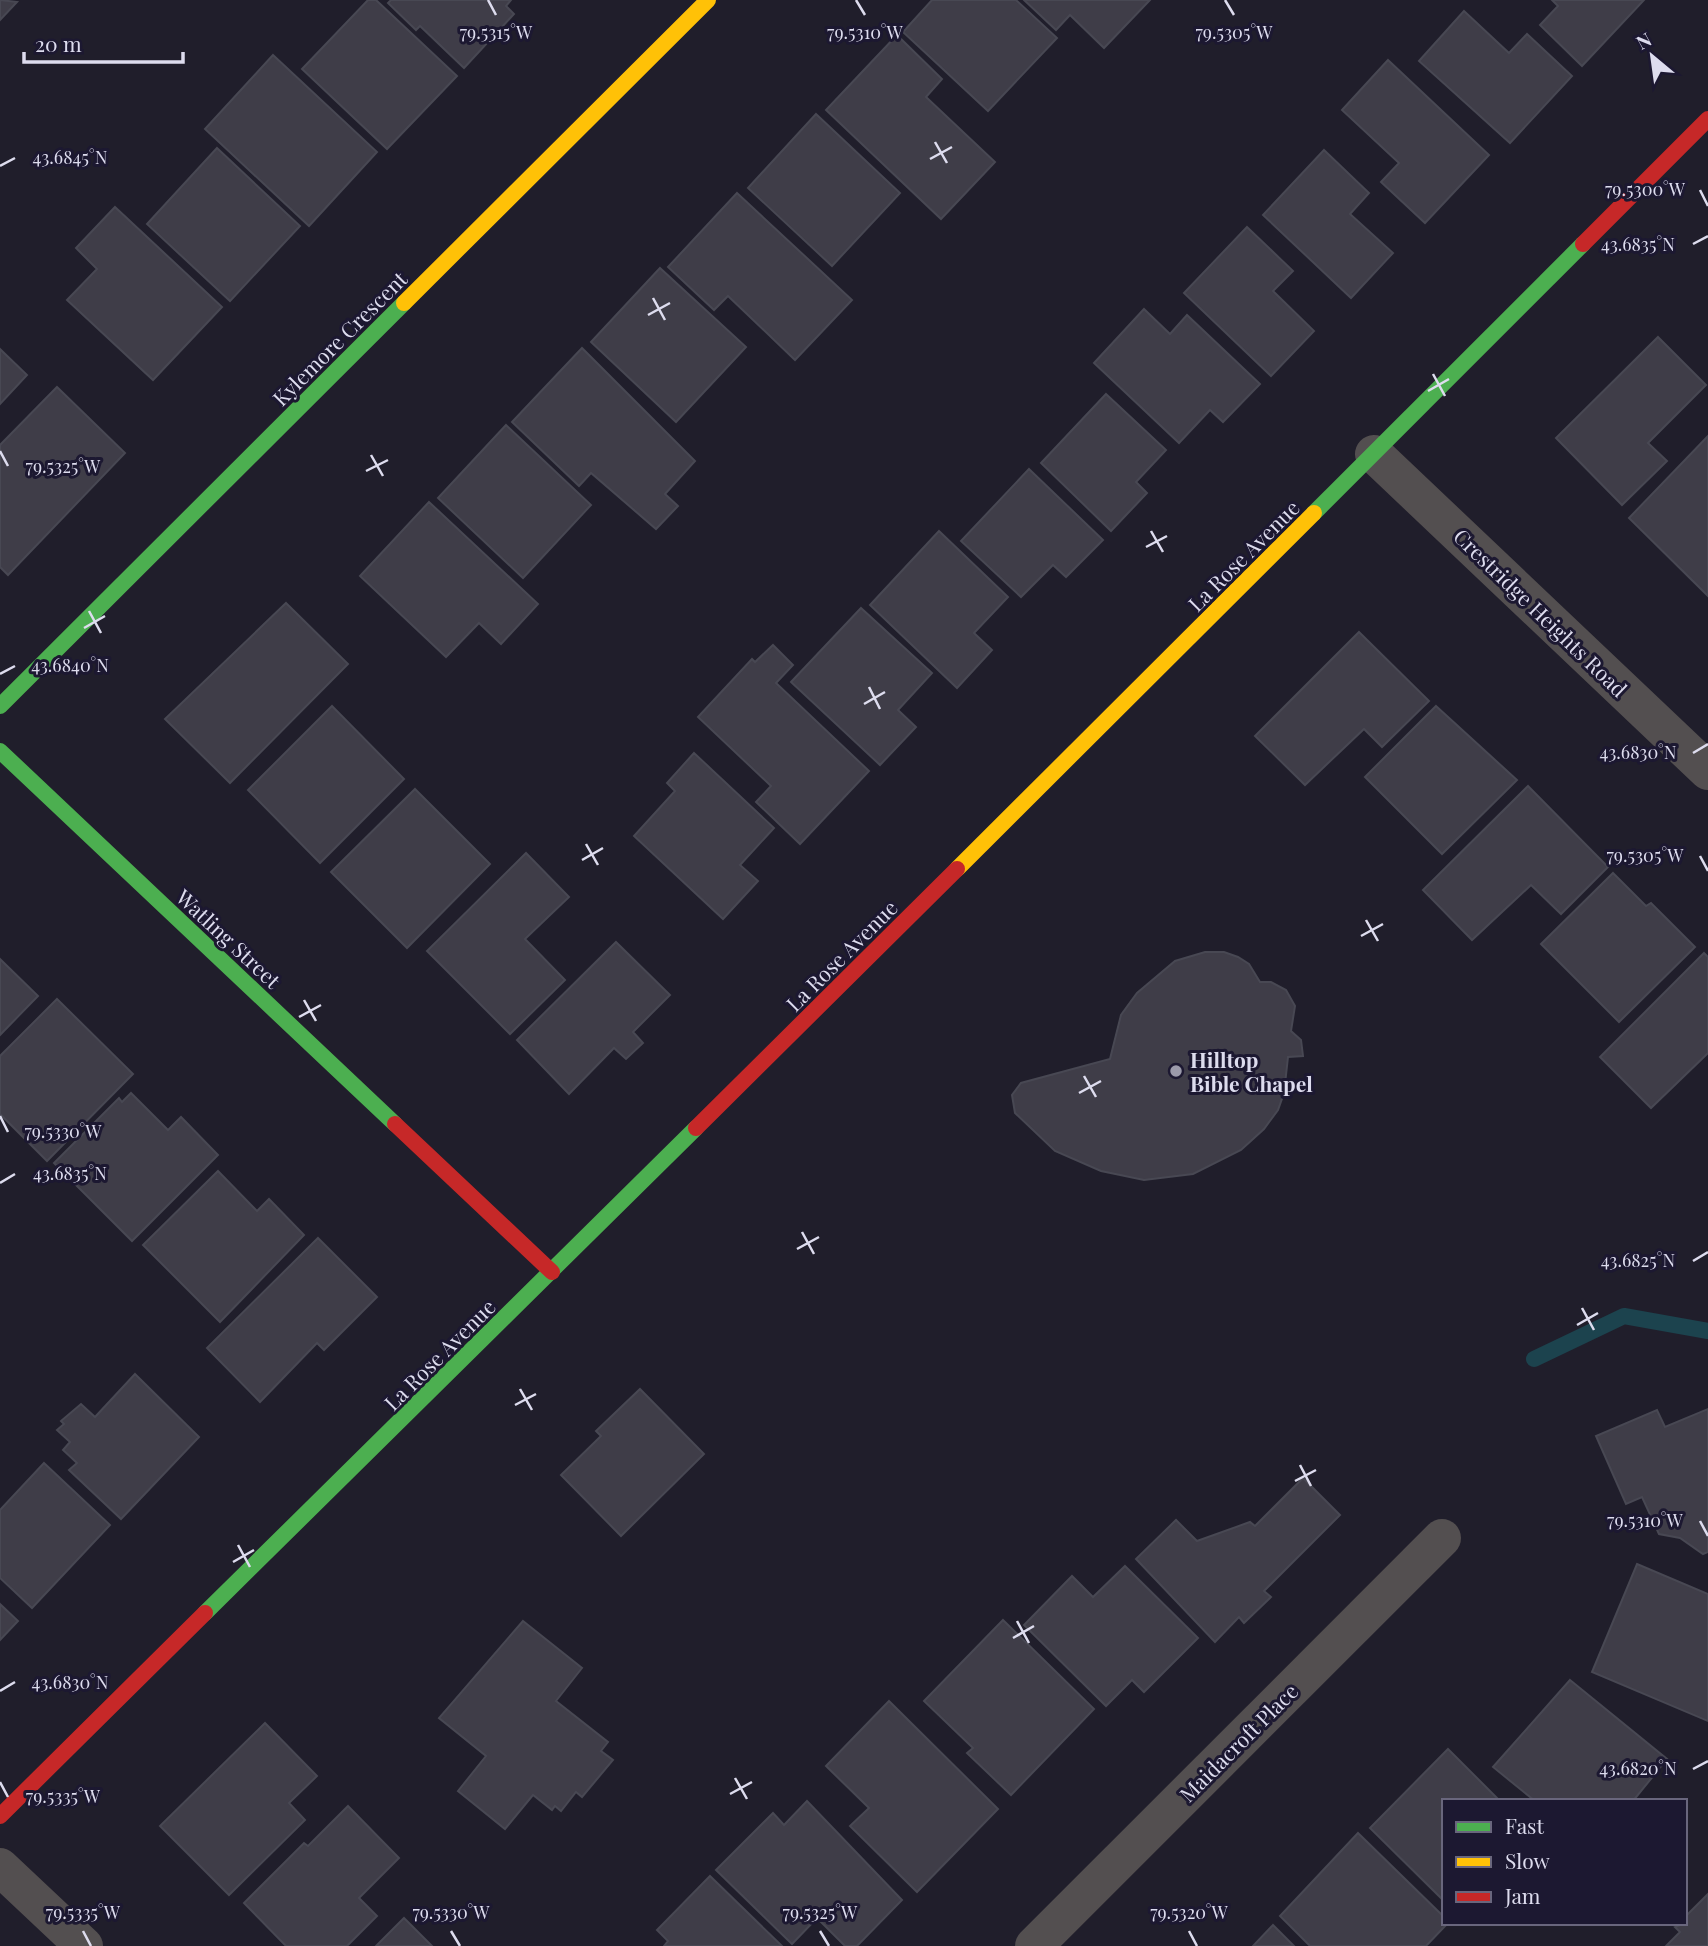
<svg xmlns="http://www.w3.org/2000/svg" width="1708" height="1946" viewBox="0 0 1708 1946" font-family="'Playfair Display',serif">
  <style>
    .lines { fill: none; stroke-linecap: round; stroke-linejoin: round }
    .stream { stroke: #1c434e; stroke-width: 16 }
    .building { fill: #3f3d48; stroke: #484853; stroke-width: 2 }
    .street { stroke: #534f50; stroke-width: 38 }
    .fast { stroke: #4caf50; stroke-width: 16 }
    .slow { stroke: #ffc107; stroke-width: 16 }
    .jam { stroke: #c62828; stroke-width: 16 }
    .ticks { fill: none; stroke: #dddcee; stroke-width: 2.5 }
    .poi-dot { fill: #9b9aaa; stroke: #1c1831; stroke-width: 2.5 }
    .labels { text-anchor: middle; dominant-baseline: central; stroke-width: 6; stroke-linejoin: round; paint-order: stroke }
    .street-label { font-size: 21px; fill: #dddcee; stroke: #1c1831 }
    .poi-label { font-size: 21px; font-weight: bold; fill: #dddcee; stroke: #1c1831; text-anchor: start }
    .ticks-label { font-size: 18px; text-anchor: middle; fill: #dddcee; stroke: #1c1831; stroke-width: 6; stroke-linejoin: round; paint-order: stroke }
  </style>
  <rect width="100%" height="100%" fill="#201e2b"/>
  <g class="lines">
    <path class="stream" d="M1534 1359 1624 1316 1708 1331"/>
  </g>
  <g class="building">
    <path d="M0 0 17 2 0 20Z"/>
    <path d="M368 0H376L457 76 387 149 302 69Z"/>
    <path d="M391 0H511L506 6 514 14 464 68 420 26 416 30 388 3Z"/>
    <path d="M932 0H1016L1057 38 988 111 903 32Z"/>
    <path d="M1024 0H1150L1104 48 1070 15 1056 30Z"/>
    <path d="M1552 0H1644L1582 66 1540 25 1558 6Z"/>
    <path d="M1464 11 1509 53 1527 34 1572 76 1510 143 1419 61Z"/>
    <path d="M897 35 942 79 926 97 995 162 941 219 826 110Z"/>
    <path d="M273 55 377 152 309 226 205 129Z"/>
    <path d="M1388 60 1489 155 1425 223 1381 182 1399 163 1342 110Z"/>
    <path d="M816 114 900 193 832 266 748 188Z"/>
    <path d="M217 148 300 226 230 301 147 224Z"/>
    <path d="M1324 150 1369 193 1350 214 1393 253 1351 298 1263 215Z"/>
    <path d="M737 193 852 300 795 360 728 296 714 310 668 267Z"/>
    <path d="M115 207 222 307 153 380 67 300 97 269 76 248Z"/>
    <path d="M1247 227 1293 271 1273 291 1314 331 1271 376 1184 293Z"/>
    <path d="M660 268 746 347 676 422 591 342Z"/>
    <path d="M1144 309 1170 334 1187 315 1260 384 1223 422 1210 410 1179 443 1094 363Z"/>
    <path d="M1658 337 1706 385 1648 443 1667 461 1622 505 1556 438Z"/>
    <path d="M582 348 695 461 665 494 678 506 656 529 591 473 579 486 512 422Z"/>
    <path d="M0 349 27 375 0 404Z"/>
    <path d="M57 387 125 453 8 575 0 567V445Z"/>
    <path d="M1106 394 1166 450 1136 482 1147 493 1111 531 1041 463Z"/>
    <path d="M506 425 591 505 523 578 438 498Z"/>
    <path d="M1708 436V596L1629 518Z"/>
    <path d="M1029 469 1103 540 1066 577 1053 565 1021 597 961 541Z"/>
    <path d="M429 502 538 604 501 644 479 623 446 657 360 576Z"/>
    <path d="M939 531 1008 597 974 633 992 650 957 688 870 605Z"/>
    <path d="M286 603 348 664 230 783 165 719Z"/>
    <path d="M861 608 932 673 898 710 916 727 880 765 791 682Z"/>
    <path d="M1359 632 1429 701 1382 747 1364 729 1305 785 1255 736Z"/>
    <path d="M773 645 793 665 776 683 869 771 800 844 756 802 771 786 698 717 752 659 755 662Z"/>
    <path d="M332 706 404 779 320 863 248 790Z"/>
    <path d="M1436 706 1517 780 1442 854 1365 777Z"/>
    <path d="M694 753 774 828 740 865 758 881 723 919 634 836 675 791 667 783Z"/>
    <path d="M1528 786 1608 867 1561 914 1531 885 1472 940 1423 890Z"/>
    <path d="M415 789 490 864 407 948 331 872Z"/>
    <path d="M526 853 569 897 525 939 565 980 510 1034 427 951Z"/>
    <path d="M1613 873 1646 906 1651 903 1695 947 1619 1022 1541 944Z"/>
    <path d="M616 942 670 995 633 1032 643 1043 626 1059 614 1048 569 1094 517 1040Z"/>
    <path d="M1205 952H1224L1238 957 1249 964 1260 982H1271L1286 990 1295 1006 1291 1031 1301 1040 1303 1056 1288 1057 1284 1093 1278 1110 1264 1129 1241 1150 1193 1174 1144 1180 1101 1171 1055 1151 1015 1113 1012 1095 1021 1083 1110 1059 1121 1015 1137 993 1175 961Z"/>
    <path d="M1704 953 1708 957V1053L1651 1108 1600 1057Z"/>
    <path d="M0 959 38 996 0 1035Z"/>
    <path d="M57 999 133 1074 47 1161 0 1114V1056Z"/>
    <path d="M131 1093 168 1130 181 1117 218 1155 132 1241 54 1163 119 1098 122 1102Z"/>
    <path d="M218 1171 257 1211 269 1199 304 1235 220 1322 143 1245Z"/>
    <path d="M318 1238 377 1297 324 1350 317 1343 260 1402 207 1348Z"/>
    <path d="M135 1374 199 1437 121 1519 69 1470 77 1463 63 1450 70 1442 57 1430 64 1424 61 1421 81 1404 95 1417Z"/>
    <path d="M640 1389 704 1454 621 1536 561 1475 601 1436 596 1431Z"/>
    <path d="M1708 1409V1552L1703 1554 1680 1538 1659 1534 1642 1497 1626 1504 1596 1436 1657 1410 1665 1427Z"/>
    <path d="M44 1463 110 1525 32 1608 0 1578V1510Z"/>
    <path d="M1303 1478 1340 1515 1264 1591 1271 1597 1244 1623 1239 1617 1215 1642 1136 1559 1176 1520 1197 1541 1250 1522 1255 1526Z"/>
    <path d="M1637 1564 1708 1594V1721L1592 1672Z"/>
    <path d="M1125 1566 1198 1638 1144 1692 1132 1680 1106 1706 1024 1625 1072 1576 1093 1597Z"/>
    <path d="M0 1604 18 1621 0 1640Z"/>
    <path d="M1003 1620 1094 1709 1011 1795 967 1753 973 1748 924 1701Z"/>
    <path d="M523 1621 582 1668 556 1701 608 1742 601 1751 613 1760 582 1797 576 1792 561 1811 555 1806 552 1810 533 1795 505 1829 458 1791 486 1756 439 1718Z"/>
    <path d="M1570 1680 1667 1759 1633 1801H1535L1493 1767Z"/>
    <path d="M889 1701 998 1809 917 1892 850 1826 869 1808 826 1766Z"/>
    <path d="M265 1723 317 1776 289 1803 305 1820 229 1895 160 1826Z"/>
    <path d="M1448 1749 1500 1801H1444V1901L1370 1828Z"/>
    <path d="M807 1801 902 1900 857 1946H845L817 1918 792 1944 716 1870 773 1813 784 1825Z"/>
    <path d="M348 1806 399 1858 359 1898 377 1916 347 1946H286L244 1903 304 1843 308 1846Z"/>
    <path d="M1358 1833 1444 1917V1923H1448L1426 1946H1310L1280 1916Z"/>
    <path d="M710 1876 782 1946H664L668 1941 657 1930Z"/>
    <path d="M1708 1894V1946H1666L1680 1932 1675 1927 1685 1923V1917Z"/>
    <path d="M404 1918 432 1946H376Z"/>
    <path d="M1273 1925 1294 1946H1253Z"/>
  </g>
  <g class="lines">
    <g class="street">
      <path d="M1374 454 1708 771"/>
      <path d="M0 1867 84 1946"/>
      <path d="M1034 1946 1442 1538"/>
    </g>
    <g class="fast">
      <path d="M1314 513 1583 244"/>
      <path d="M0 706 404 303"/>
      <path d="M0 751 395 1124"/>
      <path d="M205 1613 696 1128"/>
    </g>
    <g class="slow">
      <path d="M404 303 708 0"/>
      <path d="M957 869 1314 513"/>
    </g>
    <g class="jam">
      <path d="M1583 244 1708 119"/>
      <path d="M395 1124 552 1272"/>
      <path d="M696 1128 957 869"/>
      <path d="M0 1816 205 1613"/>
    </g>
  </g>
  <path class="ticks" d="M488 0 496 15M856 0 865 15M1225 0 1234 15M935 142 947 163M930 159 952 147M0 166 15 158M1700 190 1708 206M1693 244 1708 236M653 298 665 320M648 315 670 303M1433 374 1445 396M1428 391 1449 379M0 451 8 466M371 455 383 476M366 471 388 460M1151 531 1163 552M1146 547 1167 536M89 611 101 633M84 628 105 616M0 674 15 666M869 687 880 709M864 704 885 692M1693 753 1708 744M586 844 598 865M1700 856 1708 871M582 860 603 848M1366 920 1378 941M1361 936 1383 924M304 1000 316 1021M299 1017 321 1005M1084 1076 1096 1097M1079 1093 1101 1081M0 1116 8 1132M0 1183 15 1174M802 1232 814 1254M797 1249 819 1237M1693 1261 1708 1252M1582 1308 1594 1330M1577 1325 1598 1313M520 1389 532 1410M515 1405 536 1394M1300 1465 1311 1486M1295 1481 1316 1470M1700 1521 1708 1536M238 1545 250 1567M233 1562 254 1550M1017 1621 1029 1643M1013 1638 1034 1626M0 1691 15 1682M1693 1769 1708 1761M735 1778 747 1799M0 1782 8 1797M730 1794 752 1782M83 1931 91 1946M451 1931 460 1946M820 1931 829 1946M1189 1931 1197 1946"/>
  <circle class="poi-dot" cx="1176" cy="1071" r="7"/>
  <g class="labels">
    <g class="street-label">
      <text transform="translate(339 338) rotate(-45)">Kylemore Crescent</text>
      <text transform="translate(1243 555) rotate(-45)">La Rose Avenue</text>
      <text transform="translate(1541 612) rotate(44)">Crestridge Heights Road</text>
      <text transform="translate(229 938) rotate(43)">Watling Street</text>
      <text transform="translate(841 955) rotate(-45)">La Rose Avenue</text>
      <text transform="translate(439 1354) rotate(-45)">La Rose Avenue</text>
      <text transform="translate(1238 1742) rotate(-45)">Maidacroft Place</text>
    </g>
    <g class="poi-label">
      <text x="1190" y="1059">Hilltop<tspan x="1190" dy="24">Bible Chapel</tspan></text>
    </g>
  </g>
  <g class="ticks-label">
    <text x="496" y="39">79.5315°W</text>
    <text x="865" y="39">79.5310°W</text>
    <text x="1234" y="39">79.5305°W</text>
    <text x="70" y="164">43.6845°N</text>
    <text x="1645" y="196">79.5300°W</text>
    <text x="1638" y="251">43.6835°N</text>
    <text x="63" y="473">79.5325°W</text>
    <text x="70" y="672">43.6840°N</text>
    <text x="1638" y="759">43.6830°N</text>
    <text x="1645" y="862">79.5305°W</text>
    <text x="63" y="1138">79.5330°W</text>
    <text x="70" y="1180">43.6835°N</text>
    <text x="1638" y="1267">43.6825°N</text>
    <text x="1645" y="1527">79.5310°W</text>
    <text x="70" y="1689">43.6830°N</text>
    <text x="1638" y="1775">43.6820°N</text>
    <text x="63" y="1803">79.5335°W</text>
    <text x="83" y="1919">79.5335°W</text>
    <text x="451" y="1919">79.5330°W</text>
    <text x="820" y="1919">79.5325°W</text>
    <text x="1189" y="1919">79.5320°W</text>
  </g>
  <rect x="1442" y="1799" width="245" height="126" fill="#1c1831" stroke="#69667d" stroke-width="2"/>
  <rect x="1456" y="1822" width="35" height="10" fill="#4caf50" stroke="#69667d" stroke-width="2"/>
  <text x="1505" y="1834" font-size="21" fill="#dddcee">Fast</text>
  <rect x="1456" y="1857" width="35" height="10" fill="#ffc107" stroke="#69667d" stroke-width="2"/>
  <text x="1505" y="1869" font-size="21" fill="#dddcee">Slow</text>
  <rect x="1456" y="1892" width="35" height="10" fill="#c62828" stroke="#69667d" stroke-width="2"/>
  <text x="1505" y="1904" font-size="21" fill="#dddcee">Jam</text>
  <g transform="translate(1652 56) rotate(331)" stroke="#1c1831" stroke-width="5" paint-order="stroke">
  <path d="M0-5L12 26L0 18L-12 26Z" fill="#dddcee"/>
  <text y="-10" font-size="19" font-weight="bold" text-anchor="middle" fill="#dddcee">N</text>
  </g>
  <path d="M24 52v10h159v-10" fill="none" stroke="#dddcee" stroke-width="3.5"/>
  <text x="35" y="52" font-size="21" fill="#dddcee" stroke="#1c1831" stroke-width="5" paint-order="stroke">20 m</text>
</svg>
